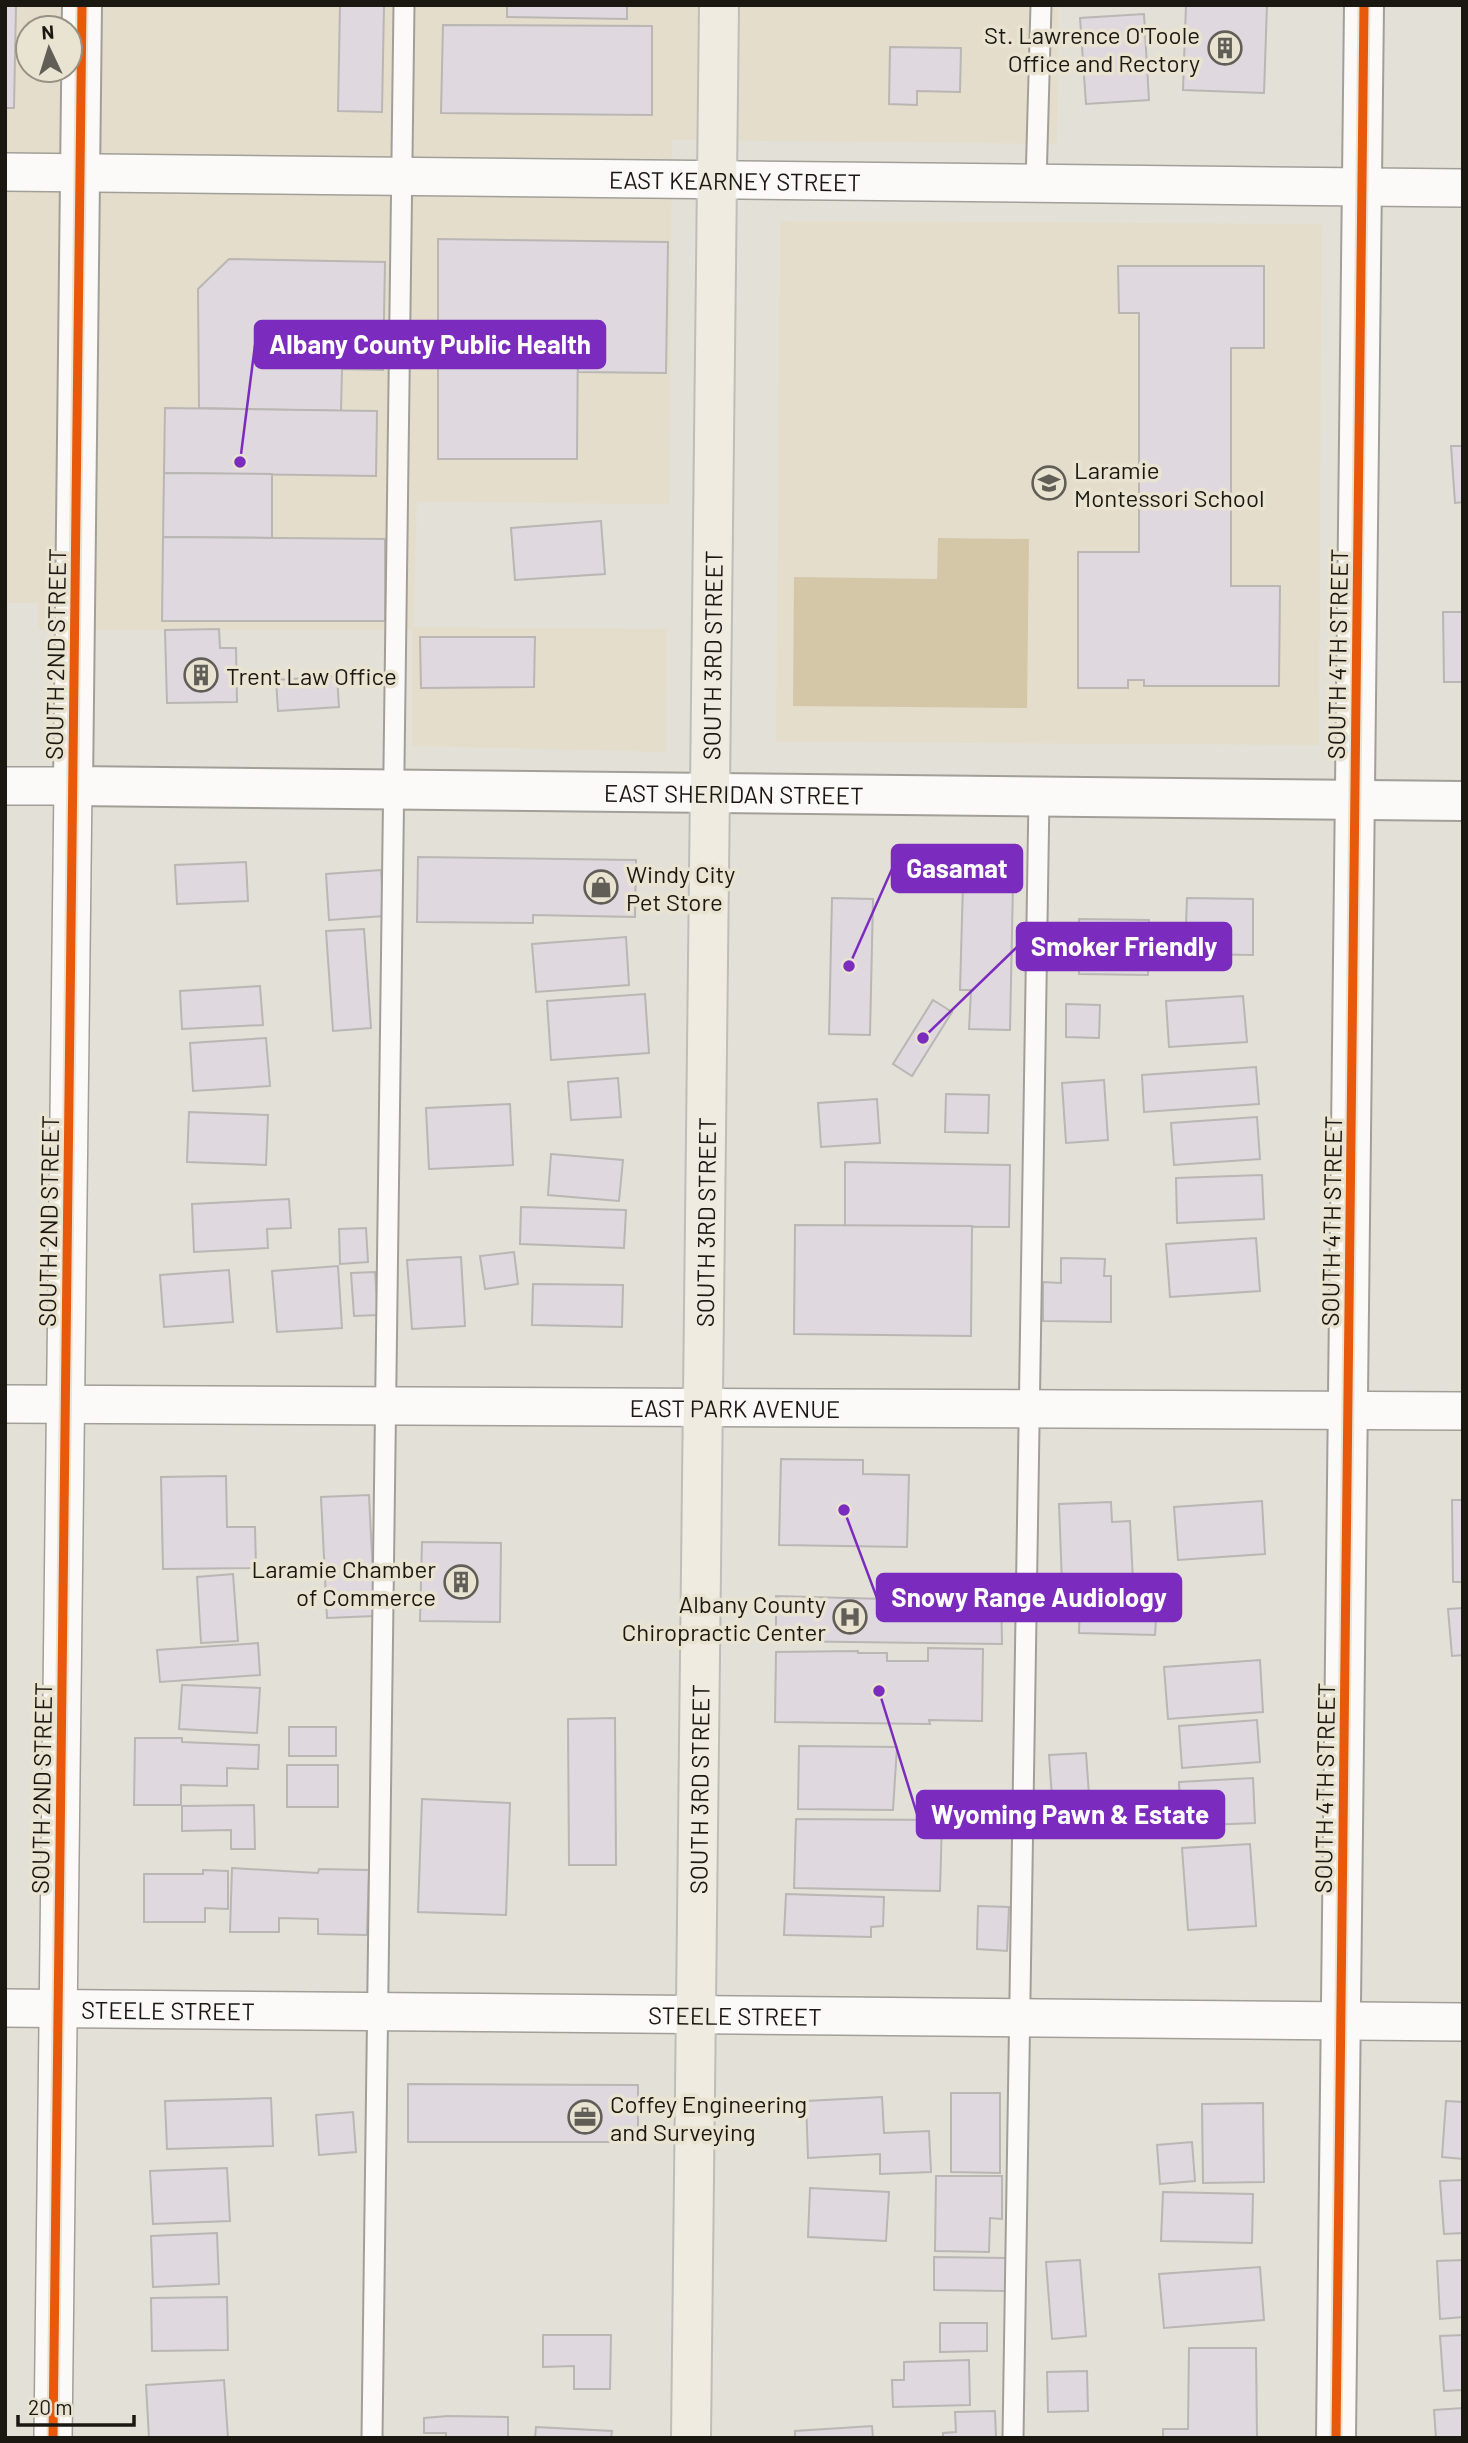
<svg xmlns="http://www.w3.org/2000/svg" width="1468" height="2443" viewBox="0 0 1468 2443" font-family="Barlow,sans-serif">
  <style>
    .built { fill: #e4ddcb; fill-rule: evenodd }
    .green { fill: #d3c7a8 }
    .building { fill: #dfd8de; stroke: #b9b6b4; stroke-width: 2 }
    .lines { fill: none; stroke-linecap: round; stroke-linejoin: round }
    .service-casing { stroke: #a19f98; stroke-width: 23 }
    .minor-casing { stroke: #a19f98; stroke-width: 40 }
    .tertiary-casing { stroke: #a19f98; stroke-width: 42 }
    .primary-casing { stroke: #bebdb8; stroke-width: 42 }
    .service { stroke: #fbfaf9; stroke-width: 19 }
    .minor { stroke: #fbfaf9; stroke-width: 37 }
    .tertiary { stroke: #fbfaf9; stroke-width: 38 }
    .primary { stroke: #efebe0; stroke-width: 38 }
    .cycleway-casing { stroke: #e9e3d1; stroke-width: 13 }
    .cycleway { stroke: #e8590c; stroke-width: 9 }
    .labels { text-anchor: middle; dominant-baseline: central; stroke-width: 7; stroke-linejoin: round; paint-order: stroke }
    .poi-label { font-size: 24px; fill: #1b1812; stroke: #e9e3d1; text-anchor: start }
    .street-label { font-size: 24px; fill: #1b1812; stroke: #e9e3d1 }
    .leader { fill: none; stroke: #7b2cbf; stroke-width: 2.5 }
    .callout-dot { fill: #7b2cbf; stroke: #e9e3d1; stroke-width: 2.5 }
    .callout { fill: #7b2cbf; stroke: #7b2cbf; stroke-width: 2.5 }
    .callout-label { font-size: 26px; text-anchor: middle; font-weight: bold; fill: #fff }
  </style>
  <rect width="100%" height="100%" fill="#e3e0d7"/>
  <g class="built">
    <path d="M5 5H1059L1057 144 672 140 669 504 417 502 413 627 667 629 666 752 412 746V630H38V603H5ZM28 28H70V70H28Z"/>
    <path d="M780 221 1322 224 1319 745 776 742Z"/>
  </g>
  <path class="green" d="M938 538 1029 539 1027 708 793 706 794 577 937 579Z"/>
  <g class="building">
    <path d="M5 5H16L14 108H5Z"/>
    <path d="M340 5H384L382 112 338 111Z"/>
    <path d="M507 5H627V19L507 17Z"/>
    <path d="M1186 5H1267L1264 93 1183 90Z"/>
    <path d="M1144 14 1149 100 1086 104 1080 18Z"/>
    <path d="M443 25 652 26V115L441 113Z"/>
    <path d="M890 47 961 48 960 92 917 91V105L889 104Z"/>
    <path d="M438 239 668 242 666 373 578 372V326H438Z"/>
    <path d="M229 259 385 262 383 370 342 369 341 411 199 408 198 289Z"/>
    <path d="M1118 266H1264V348H1231V586H1280L1279 686H1144V680H1128V688H1078V552H1139V313H1119Z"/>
    <path d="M438 326H578L577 459H438Z"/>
    <path d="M165 408 377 411 376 476 164 473Z"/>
    <path d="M1451 446H1463V502L1455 503Z"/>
    <path d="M164 473 272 474V538L163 537Z"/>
    <path d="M601 521 605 574 515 580 511 528Z"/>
    <path d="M163 537 385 539V621H162Z"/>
    <path d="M1443 612H1463V682H1444Z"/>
    <path d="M219 629 220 648H236L237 702 167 703 165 630Z"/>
    <path d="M420 637H535L534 687 421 688Z"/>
    <path d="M337 676 339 707 278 711 276 680Z"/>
    <path d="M418 857 636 860 635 917 533 915V923L417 922Z"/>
    <path d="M246 862 248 901 177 904 175 865Z"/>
    <path d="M381 870 384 916 329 920 326 874Z"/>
    <path d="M963 883 1013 884 1010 1030 969 1029 971 990H960Z"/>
    <path d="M832 898 873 899 870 1035 829 1034Z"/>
    <path d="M1187 898 1253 899V955L1185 954Z"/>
    <path d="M1079 919 1149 920 1148 975 1079 974Z"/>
    <path d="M364 929 371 1028 333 1031 326 931Z"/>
    <path d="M626 937 629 985 536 992 532 944Z"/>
    <path d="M260 986 263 1025 182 1029 180 991Z"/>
    <path d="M645 994 649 1053 551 1060 547 1001Z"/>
    <path d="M1243 996 1247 1042 1169 1047 1166 1001Z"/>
    <path d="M933 1000 952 1012 912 1076 893 1064Z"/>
    <path d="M1066 1004 1100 1005 1099 1038 1066 1037Z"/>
    <path d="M266 1038 270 1086 193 1091 190 1043Z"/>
    <path d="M1256 1067 1259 1104 1144 1112 1142 1075Z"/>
    <path d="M618 1078 621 1117 571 1120 568 1082Z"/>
    <path d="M1104 1080 1108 1140 1066 1143 1062 1083Z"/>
    <path d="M946 1094 989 1095 988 1133 945 1132Z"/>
    <path d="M877 1099 880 1143 821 1147 818 1103Z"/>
    <path d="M510 1104 513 1165 429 1169 426 1108Z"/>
    <path d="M189 1112 268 1115 266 1165 187 1162Z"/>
    <path d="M1257 1117 1260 1159 1174 1165 1171 1123Z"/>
    <path d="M551 1154 623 1160 619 1201 548 1195Z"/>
    <path d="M845 1162 1010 1165 1009 1227 845 1226Z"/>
    <path d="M1262 1175 1264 1219 1177 1223 1176 1178Z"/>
    <path d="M289 1199 291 1228 267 1229 268 1248 194 1252 192 1204Z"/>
    <path d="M521 1207 626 1210 624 1248 520 1244Z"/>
    <path d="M795 1225 972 1226 971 1336 794 1334Z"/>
    <path d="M366 1228 368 1262 340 1264 339 1229Z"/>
    <path d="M1256 1238 1260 1291 1170 1297 1166 1244Z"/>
    <path d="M514 1252 518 1284 485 1289 480 1256Z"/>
    <path d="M461 1257 465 1326 412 1329 407 1260Z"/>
    <path d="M1061 1258 1105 1259 1104 1276H1111V1322L1043 1321V1282L1061 1283Z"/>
    <path d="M338 1266 342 1328 277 1332 272 1271Z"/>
    <path d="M229 1270 233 1322 164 1327 160 1275Z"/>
    <path d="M375 1272 378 1315 354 1316 351 1273Z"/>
    <path d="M533 1284 623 1285 622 1327 532 1325Z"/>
    <path d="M781 1459 863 1460V1474L909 1475 907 1547 779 1545Z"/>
    <path d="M226 1476 227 1527H255L256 1568 163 1569 161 1477Z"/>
    <path d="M369 1495 375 1616 327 1618 321 1497Z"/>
    <path d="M1452 1500H1463V1582H1453Z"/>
    <path d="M1262 1501 1265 1554 1178 1560 1174 1507Z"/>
    <path d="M1111 1502 1112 1522 1130 1521 1133 1581 1062 1584 1059 1504Z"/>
    <path d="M422 1542 501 1543 500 1622 420 1621Z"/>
    <path d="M233 1574 238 1641 201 1643 197 1577Z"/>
    <path d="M1001 1591 1002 1644 776 1641V1596L884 1599V1592Z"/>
    <path d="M1080 1601 1157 1604 1155 1635 1079 1633Z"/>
    <path d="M1463 1608V1655L1452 1656 1448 1609Z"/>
    <path d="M258 1643 260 1675 160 1682 157 1650Z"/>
    <path d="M928 1648 983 1649 982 1721 929 1720 930 1724 775 1722 776 1652 858 1651V1653H887V1661H928Z"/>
    <path d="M1260 1660 1263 1712 1168 1719 1164 1667Z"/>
    <path d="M182 1685 260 1688 257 1733 179 1729Z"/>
    <path d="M615 1718 616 1865H569L568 1719Z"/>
    <path d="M1257 1720 1260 1762 1182 1768 1179 1726Z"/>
    <rect x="289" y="1727" width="47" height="29"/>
    <path d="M135 1738H182V1742L259 1745 258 1769 227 1768V1786L181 1785V1805H134Z"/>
    <path d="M799 1746 897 1747 893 1810 798 1809Z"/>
    <path d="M1086 1753 1089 1795 1052 1797 1049 1755Z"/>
    <rect x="287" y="1765" width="51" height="42"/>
    <path d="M1253 1778 1255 1823 1181 1826 1179 1782Z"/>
    <path d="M422 1799 510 1803 506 1915 418 1912Z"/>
    <path d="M254 1805 255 1849H231V1830L182 1831V1806Z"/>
    <path d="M796 1819 942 1820 940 1891 794 1888Z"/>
    <path d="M1250 1844 1256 1926 1188 1930 1182 1848Z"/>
    <path d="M232 1868 318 1873 319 1869 369 1870 367 1935 318 1934V1919L279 1918V1932H230Z"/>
    <path d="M203 1870 228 1871V1909L205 1908V1922H144V1874H203Z"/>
    <path d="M786 1894 884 1897 883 1926 871 1927V1937L784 1935Z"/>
    <path d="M978 1906 1009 1907 1007 1951 977 1949Z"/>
    <path d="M408 2084 638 2085V2142H408Z"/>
    <path d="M951 2093H1000V2173L951 2172Z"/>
    <path d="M882 2097 884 2133 929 2131 931 2172 880 2174V2154L808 2158 806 2101Z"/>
    <path d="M271 2098 273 2146 167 2149 165 2101Z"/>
    <path d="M1446 2101 1463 2102V2159L1442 2157Z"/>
    <path d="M1263 2103 1264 2182 1203 2183 1202 2104Z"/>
    <path d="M353 2112 356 2152 319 2155 316 2115Z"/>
    <path d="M1192 2142 1195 2181 1160 2184 1157 2145Z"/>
    <path d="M227 2168 230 2221 153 2224 150 2171Z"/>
    <path d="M936 2176H1002V2219L990 2218 989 2252 935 2251Z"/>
    <path d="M1463 2180V2233L1444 2234 1440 2181Z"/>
    <path d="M810 2188 889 2192 886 2241 808 2237Z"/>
    <path d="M1163 2192 1253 2194 1252 2243 1161 2241Z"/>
    <path d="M217 2233 219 2284 153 2287 151 2236Z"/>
    <path d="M934 2257 1006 2258V2291L934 2290Z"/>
    <path d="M1080 2260 1086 2336 1052 2339 1046 2262Z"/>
    <path d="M1463 2260V2317L1440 2319 1437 2261Z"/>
    <path d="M1260 2267 1264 2320 1164 2328 1159 2274Z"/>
    <path d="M227 2297 228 2350 152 2351 151 2298Z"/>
    <path d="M940 2323H987V2351L940 2352Z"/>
    <path d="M543 2335H611L610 2389H574V2366L543 2367Z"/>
    <path d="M1463 2335V2390L1444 2391 1440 2336Z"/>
    <path d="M1189 2348H1256L1257 2438H1163V2429H1188Z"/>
    <path d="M969 2360 970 2405 893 2407 892 2380H904V2362Z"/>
    <path d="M1087 2371 1088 2411 1048 2412 1047 2372Z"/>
    <path d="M224 2380 228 2438H149L146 2385Z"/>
    <path d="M1463 2408V2438H1436L1434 2410Z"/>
    <path d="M995 2411 996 2438H943V2433L956 2432 955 2412Z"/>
    <path d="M448 2416 508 2417V2438H446V2433H424V2418Z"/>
    <path d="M872 2426 873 2438H795V2431Z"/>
    <path d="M536 2427 612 2431 611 2438H535Z"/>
  </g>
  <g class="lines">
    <defs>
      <g id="service">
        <path d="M1036 183 1041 5"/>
        <path d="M372 2438 404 5"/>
        <path d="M1013 2438 1039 796"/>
      </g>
      <g id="minor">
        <path id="s1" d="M5 172 1463 188"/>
        <path d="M5 786H73L53 2438"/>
        <path id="s2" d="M5 1404 1463 1411"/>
        <path id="s3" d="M5 2008 1463 2022"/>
      </g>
      <g id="tertiary">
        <path id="s4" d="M82 5 73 786 1463 801"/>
        <path d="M1336 2438 1364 5"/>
      </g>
      <g id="primary">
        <path id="s5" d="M691 2438 719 5"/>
      </g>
    </defs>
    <use href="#service" class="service-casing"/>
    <use href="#minor" class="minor-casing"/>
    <use href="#tertiary" class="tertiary-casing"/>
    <use href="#primary" class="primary-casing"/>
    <use href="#service" class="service"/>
    <use href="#minor" class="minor"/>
    <use href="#tertiary" class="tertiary"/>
    <use href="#primary" class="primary"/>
    <defs>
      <g id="cycleway">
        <path d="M53 2438 82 5"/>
        <path d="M1336 2438 1364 5"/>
      </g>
    </defs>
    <use href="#cycleway" class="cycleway-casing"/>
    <use href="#cycleway" class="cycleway"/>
  </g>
  <defs>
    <symbol id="building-ring" viewBox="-11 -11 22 22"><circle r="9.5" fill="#e9e3d1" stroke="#615e57" stroke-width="1.5"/><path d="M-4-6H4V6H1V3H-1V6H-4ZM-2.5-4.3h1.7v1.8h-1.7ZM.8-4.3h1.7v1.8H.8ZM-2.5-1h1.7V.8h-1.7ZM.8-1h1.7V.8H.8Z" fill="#615e57"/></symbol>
    <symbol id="school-ring" viewBox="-11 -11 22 22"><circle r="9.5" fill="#e9e3d1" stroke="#615e57" stroke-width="1.5"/><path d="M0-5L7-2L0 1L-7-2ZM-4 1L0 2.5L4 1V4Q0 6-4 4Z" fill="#615e57"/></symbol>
    <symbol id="shop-ring" viewBox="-11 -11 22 22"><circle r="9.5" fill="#e9e3d1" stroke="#615e57" stroke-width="1.5"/><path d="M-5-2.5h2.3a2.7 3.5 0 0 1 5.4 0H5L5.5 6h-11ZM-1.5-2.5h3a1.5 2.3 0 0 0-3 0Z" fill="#615e57"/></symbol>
    <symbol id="hospital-ring" viewBox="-11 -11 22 22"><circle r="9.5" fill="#e9e3d1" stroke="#615e57" stroke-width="1.5"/><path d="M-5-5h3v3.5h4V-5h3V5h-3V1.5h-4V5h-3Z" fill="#615e57"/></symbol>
    <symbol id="office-ring" viewBox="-11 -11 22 22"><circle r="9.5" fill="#e9e3d1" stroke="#615e57" stroke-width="1.5"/><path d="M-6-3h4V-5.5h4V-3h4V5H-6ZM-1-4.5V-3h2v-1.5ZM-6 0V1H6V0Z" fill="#615e57"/></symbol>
  </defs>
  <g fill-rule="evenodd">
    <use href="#building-ring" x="1206" y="29" width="38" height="38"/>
    <use href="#school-ring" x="1030" y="464" width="38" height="38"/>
    <use href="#building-ring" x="182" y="656" width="38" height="38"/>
    <use href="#shop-ring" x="582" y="868" width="38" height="38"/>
    <use href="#building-ring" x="442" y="1563" width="38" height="38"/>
    <use href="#hospital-ring" x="831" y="1598" width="38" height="38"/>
    <use href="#office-ring" x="566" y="2098" width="38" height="38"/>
  </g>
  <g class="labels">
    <g class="poi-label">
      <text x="1200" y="34" text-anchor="end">St. Lawrence O'Toole<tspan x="1200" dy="28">Office and Rectory</tspan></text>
      <text x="1074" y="469">Laramie<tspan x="1074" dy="28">Montessori School</tspan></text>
      <text x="226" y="675">Trent Law Office</text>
      <text x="626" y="873">Windy City<tspan x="626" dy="28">Pet Store</tspan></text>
      <text x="436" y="1568" text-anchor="end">Laramie Chamber<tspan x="436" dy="28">of Commerce</tspan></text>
      <text x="826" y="1603" text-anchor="end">Albany County<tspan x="826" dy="28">Chiropractic Center</tspan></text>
      <text x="610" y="2103">Coffey Engineering<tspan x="610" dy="28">and Surveying</tspan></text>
    </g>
    <g class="street-label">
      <text stroke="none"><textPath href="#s1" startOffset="730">EAST KEARNEY STREET</textPath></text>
      <text transform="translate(55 654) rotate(-89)">SOUTH 2ND STREET</text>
      <text transform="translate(1337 654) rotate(-89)">SOUTH 4TH STREET</text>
      <text stroke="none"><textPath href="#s5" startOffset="1783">SOUTH 3RD STREET</textPath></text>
      <text stroke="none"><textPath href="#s4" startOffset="1442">EAST SHERIDAN STREET</textPath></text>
      <text transform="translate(48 1221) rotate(-89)">SOUTH 2ND STREET</text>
      <text transform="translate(1331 1221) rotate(-89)">SOUTH 4TH STREET</text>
      <text stroke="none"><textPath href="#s5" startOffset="1216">SOUTH 3RD STREET</textPath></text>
      <text stroke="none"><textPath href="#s2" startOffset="730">EAST PARK AVENUE</textPath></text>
      <text transform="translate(41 1788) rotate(-89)">SOUTH 2ND STREET</text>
      <text stroke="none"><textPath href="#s5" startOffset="649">SOUTH 3RD STREET</textPath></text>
      <text transform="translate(1324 1788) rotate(-89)">SOUTH 4TH STREET</text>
      <text stroke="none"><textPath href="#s3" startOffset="163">STEELE STREET</textPath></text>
      <text stroke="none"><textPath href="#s3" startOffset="730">STEELE STREET</textPath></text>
    </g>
  </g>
  <path class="leader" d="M240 462L255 345M849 966L892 869M923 1038L1017 947M844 1510L877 1598M879 1691L917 1814"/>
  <g class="callout-dot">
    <circle cx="240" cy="462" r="7"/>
    <circle cx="849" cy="966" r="7"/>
    <circle cx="923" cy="1038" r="7"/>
    <circle cx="844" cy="1510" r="7"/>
    <circle cx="879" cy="1691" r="7"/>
  </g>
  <g class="callout">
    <rect x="255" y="321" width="350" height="47" rx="7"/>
    <rect x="892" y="845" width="130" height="47" rx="7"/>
    <rect x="1017" y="923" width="214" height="47" rx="7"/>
    <rect x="877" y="1574" width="304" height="47" rx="7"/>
    <rect x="917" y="1791" width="307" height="47" rx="7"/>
  </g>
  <g class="callout-label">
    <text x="430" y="354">Albany County Public Health</text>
    <text x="957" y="878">Gasamat</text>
    <text x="1124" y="956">Smoker Friendly</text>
    <text x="1029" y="1607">Snowy Range Audiology</text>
    <text x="1070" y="1824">Wyoming Pawn &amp; Estate</text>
  </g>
  <rect width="1468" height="2443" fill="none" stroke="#1b1812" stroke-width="14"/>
  <g transform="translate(49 49) rotate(356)"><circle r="33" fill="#e9e3d1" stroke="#979285" stroke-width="2"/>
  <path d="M0-5L12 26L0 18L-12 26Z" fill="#615e57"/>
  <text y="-10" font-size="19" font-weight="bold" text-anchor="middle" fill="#1b1812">N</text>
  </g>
  <path d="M18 2415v10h116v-10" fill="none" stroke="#1b1812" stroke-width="3.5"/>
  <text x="28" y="2415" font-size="21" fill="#1b1812" stroke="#e9e3d1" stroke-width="5" paint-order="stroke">20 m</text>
</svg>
